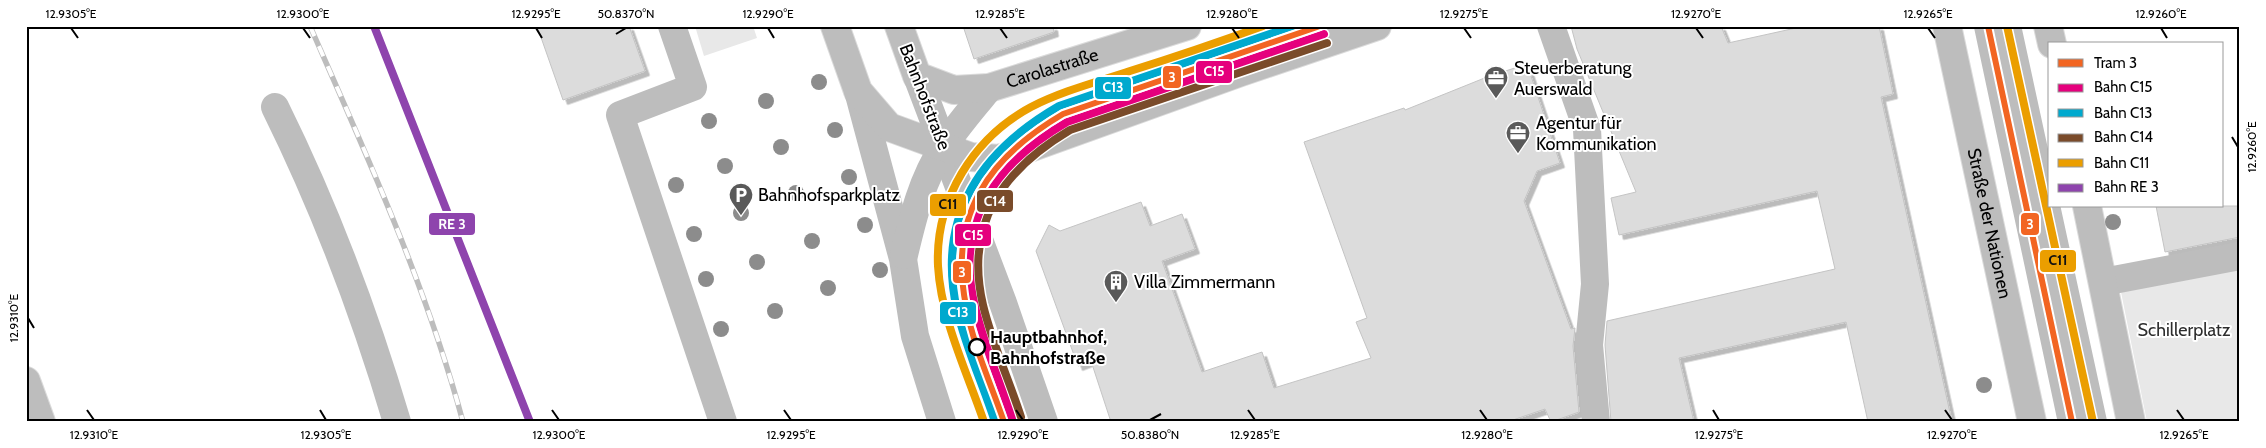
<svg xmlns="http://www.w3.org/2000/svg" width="2266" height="448" viewBox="0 0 2266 448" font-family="Cabin,sans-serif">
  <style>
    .green { fill: #e8e8e8 }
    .building { fill: #dcdcdc; stroke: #c4c4c4; filter: url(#shadow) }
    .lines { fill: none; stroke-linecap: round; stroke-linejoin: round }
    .major-casing { stroke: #dbdbdb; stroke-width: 30 }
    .minor { stroke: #bdbdbd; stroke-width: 28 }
    .major { stroke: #bdbdbd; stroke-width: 28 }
    .rail-casing { stroke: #bdbdbd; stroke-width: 5.5 }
    .rail { stroke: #fff; stroke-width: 4; stroke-dasharray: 11; stroke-linecap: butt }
    .rail-1-casing { stroke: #fff; stroke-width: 11 }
    .rail-2-casing { stroke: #fff; stroke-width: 11 }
    .rail-3-casing { stroke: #fff; stroke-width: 11 }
    .rail-4-casing { stroke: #fff; stroke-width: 11 }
    .rail-5-casing { stroke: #fff; stroke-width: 11 }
    .rail-1 { stroke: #e5007d; stroke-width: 8 }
    .rail-2 { stroke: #00a9ce; stroke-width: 8 }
    .rail-3 { stroke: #7a4b2a; stroke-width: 8 }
    .rail-4 { stroke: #eb9e00; stroke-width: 8 }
    .rail-5 { stroke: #8e44ad; stroke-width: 8 }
    .tram-1-casing { stroke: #fff; stroke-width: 10 }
    .tram-1 { stroke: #f26522; stroke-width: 6 }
    .tree { fill: #8c8c8c }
    .ticks { fill: none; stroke: #000; stroke-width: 2 }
    .stop-dot { fill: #fff; stroke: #000; stroke-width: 2.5 }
    .labels { text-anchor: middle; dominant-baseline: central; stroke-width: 4; stroke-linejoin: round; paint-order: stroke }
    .street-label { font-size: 18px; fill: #000; stroke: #fff }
    .poi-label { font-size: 18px; fill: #000; stroke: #fff; text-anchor: start }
    .park-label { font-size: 18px; fill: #2d2d2d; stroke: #fff }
    .stop-label { font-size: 18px; font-weight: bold; fill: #000; stroke: #fff; text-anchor: start }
    .line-badge { stroke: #fff; stroke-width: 2 }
    .badge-label { font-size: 14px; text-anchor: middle; font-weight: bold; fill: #fff }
    .pale-badge-label { font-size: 14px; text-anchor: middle; font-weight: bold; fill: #111 }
    .neatline { fill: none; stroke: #000; stroke-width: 2 }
    .ticks-label { font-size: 12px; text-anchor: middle; fill: #000 }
  </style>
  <defs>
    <filter id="shadow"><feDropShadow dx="4.5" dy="4.5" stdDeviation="0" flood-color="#0004"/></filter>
  </defs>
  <rect width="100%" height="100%" fill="#fff"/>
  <g class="green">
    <path d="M695 26H753L757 38 704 56Z"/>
    <path d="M2240 265V422H2147L2120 287Z"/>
  </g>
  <g class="building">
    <path d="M537 26H629L645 71 563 100Z"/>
    <path d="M963 26H1053L1054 32 974 59Z"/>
    <path d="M1571 26H1721L1728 43 1805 26H1879L1893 94 1881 97 1952 422H1868L1846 322 1679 358 1694 422H1611L1605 345 1607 321 1835 269 1817 191 1619 235 1611 198 1636 192 1577 49Z"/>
    <path d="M1527 64 1560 163 1537 171 1524 201 1571 329 1575 328 1573 346 1579 412 1551 422 1545 409 1507 422H1111L1091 361 1078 366 1036 251 1049 225 1060 231 1141 202 1150 226 1182 214 1195 249 1162 261 1202 372 1262 352 1274 388 1371 358 1356 322 1367 318 1304 142 1404 108 1405 110 1487 77Z"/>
    <path d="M2156 206H2240V237L2165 252Z"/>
  </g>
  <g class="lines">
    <defs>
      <g id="major">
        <path d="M835 26 858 91 889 127 971 157 999 159 1241 72 1377 26"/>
        <path id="s1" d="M899 26 917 76 954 90 989 88 1187 26"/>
        <path id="s2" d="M1947 26 2032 422"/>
        <path d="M2048 26 2052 44"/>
        <path d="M2087 206 2131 422"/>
        <path d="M26 381 41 422"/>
      </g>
    </defs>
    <use href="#major" class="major-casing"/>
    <g class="minor">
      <path d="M672 26 693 87 620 115 723 422"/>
      <path d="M1551 26 1587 129 1595 284 1589 345 1596 422"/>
      <path d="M1988 26 2072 422"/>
      <path d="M2007 26 2093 422"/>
      <path d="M917 76 1003 303 1044 422"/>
      <path d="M858 91 903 259 915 336 942 422"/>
      <path d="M275 107C325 208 365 314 397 422"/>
      <path d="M904 255C913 217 922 179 944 146 957 126 974 107 989 88"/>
      <path d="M2103 282 2240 256"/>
    </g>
    <use href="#major" class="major"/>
    <defs>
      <path id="rail" d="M310 26C367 156 426 285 463 422"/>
    </defs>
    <use href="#rail" class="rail-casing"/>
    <use href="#rail" class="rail"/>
    <defs>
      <path id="rail-1" d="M1012 419C1000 382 984 345 975 307 954 221 995 164 1067 122L1324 34"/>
      <path id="rail-2" d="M995 422C983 385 966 348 957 310 936 216 981 151 1059 106L1293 26"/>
      <path id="rail-3" d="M1021 417C1009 380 992 343 983 305 964 223 1003 170 1070 130L1327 43"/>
      <g id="rail-4">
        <path d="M2007 26 2093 422"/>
        <path d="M984 422C967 372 941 319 938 266 935 200 973 138 1031 107 1062 91 1097 82 1130 71 1175 57 1219 42 1263 26"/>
      </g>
      <path id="rail-5" d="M374 26 530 422"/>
    </defs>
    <use href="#rail-1" class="rail-1-casing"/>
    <use href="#rail-2" class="rail-2-casing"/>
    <use href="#rail-3" class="rail-3-casing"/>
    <use href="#rail-4" class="rail-4-casing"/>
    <use href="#rail-5" class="rail-5-casing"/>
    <use href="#rail-1" class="rail-1"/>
    <use href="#rail-2" class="rail-2"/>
    <use href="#rail-3" class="rail-3"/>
    <use href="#rail-4" class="rail-4"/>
    <use href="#rail-5" class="rail-5"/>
    <defs>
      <g id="tram-1">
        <path d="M1988 26 2072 422"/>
        <path d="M1004 422C991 384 973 345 966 306 948 215 988 158 1063 114L1320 26"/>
      </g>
    </defs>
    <use href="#tram-1" class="tram-1-casing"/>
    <use href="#tram-1" class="tram-1"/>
  </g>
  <g class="tree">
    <circle cx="819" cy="82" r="8"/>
    <circle cx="766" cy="101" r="8"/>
    <circle cx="709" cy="121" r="8"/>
    <circle cx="835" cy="130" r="8"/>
    <circle cx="781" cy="147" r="8"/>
    <circle cx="725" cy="166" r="8"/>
    <circle cx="849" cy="177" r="8"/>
    <circle cx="676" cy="185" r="8"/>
    <circle cx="796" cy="193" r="8"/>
    <circle cx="741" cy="213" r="8"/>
    <circle cx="2113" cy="222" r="8"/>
    <circle cx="865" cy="225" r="8"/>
    <circle cx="694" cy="234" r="8"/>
    <circle cx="812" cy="241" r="8"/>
    <circle cx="757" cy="262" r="8"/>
    <circle cx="880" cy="270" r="8"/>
    <circle cx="706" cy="279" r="8"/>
    <circle cx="828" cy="288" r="8"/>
    <circle cx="775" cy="311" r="8"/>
    <circle cx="721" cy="329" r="8"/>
    <circle cx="1984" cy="385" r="8"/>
  </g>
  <path class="ticks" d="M71 28 78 38M303 28 310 38M536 28 542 38M768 28 774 38M1000 28 1007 38M1232 28 1239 38M1464 28 1471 38M1696 28 1703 38M1928 28 1935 38M2161 28 2167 38M616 34 626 28M2232 137 2238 147M28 318 34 328M87 410 94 420M320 410 326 420M552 410 559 420M784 410 791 420M1016 410 1023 420M1248 410 1255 420M1480 410 1487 420M1713 410 1719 420M1945 410 1952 420M2177 410 2184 420M1150 420 1161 414"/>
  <defs>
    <symbol id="office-pin" viewBox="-11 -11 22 30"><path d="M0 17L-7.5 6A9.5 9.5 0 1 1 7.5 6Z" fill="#595959" stroke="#fff"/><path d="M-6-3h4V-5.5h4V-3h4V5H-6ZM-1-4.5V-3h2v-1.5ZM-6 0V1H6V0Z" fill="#fff"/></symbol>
    <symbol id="parking-pin" viewBox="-11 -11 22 30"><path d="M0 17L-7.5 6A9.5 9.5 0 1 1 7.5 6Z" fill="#595959" stroke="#fff"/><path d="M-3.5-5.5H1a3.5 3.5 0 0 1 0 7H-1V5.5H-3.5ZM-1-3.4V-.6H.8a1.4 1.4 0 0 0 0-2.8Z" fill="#fff"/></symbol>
    <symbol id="building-pin" viewBox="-11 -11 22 30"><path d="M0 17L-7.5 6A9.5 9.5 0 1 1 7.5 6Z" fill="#595959" stroke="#fff"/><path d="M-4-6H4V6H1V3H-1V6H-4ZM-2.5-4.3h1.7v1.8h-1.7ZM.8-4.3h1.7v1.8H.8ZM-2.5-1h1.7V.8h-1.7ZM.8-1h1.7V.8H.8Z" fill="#fff"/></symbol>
  </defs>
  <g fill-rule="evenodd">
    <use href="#office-pin" x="1482" y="64" width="28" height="38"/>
    <use href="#office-pin" x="1504" y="119" width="28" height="38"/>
    <use href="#parking-pin" x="727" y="181" width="28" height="38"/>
    <use href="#building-pin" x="1102" y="268" width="28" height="38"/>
  </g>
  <circle class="stop-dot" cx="977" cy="347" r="8"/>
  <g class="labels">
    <g class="street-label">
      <text stroke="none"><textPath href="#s1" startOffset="194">Carolastraße</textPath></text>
      <text transform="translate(925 97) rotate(69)">Bahnhofstraße</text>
      <text stroke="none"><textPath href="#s2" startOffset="202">Straße der Nationen</textPath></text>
    </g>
    <g class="poi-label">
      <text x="1514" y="68">Steuerberatung<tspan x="1514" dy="21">Auerswald</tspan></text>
      <text x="1536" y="123">Agentur für<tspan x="1536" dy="21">Kommunikation</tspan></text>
      <text x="758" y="195">Bahnhofsparkplatz</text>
      <text x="1134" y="282">Villa Zimmermann</text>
    </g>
    <g class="park-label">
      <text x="2184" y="330">Schillerplatz</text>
    </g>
    <g class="stop-label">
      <text x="990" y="337">Hauptbahnhof,<tspan x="990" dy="21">Bahnhofstraße</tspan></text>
    </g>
  </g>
  <g class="line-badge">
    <rect x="1195" y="60" width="38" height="24" rx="5" fill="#e5007d"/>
    <rect x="1162" y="65" width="20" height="24" rx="5" fill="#f26522"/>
    <rect x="1094" y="76" width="38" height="24" rx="5" fill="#00a9ce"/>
    <rect x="976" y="189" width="38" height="24" rx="5" fill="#7a4b2a"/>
    <rect x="929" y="193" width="38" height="24" rx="5" fill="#eb9e00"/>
    <rect x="428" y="212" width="48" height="24" rx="5" fill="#8e44ad"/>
    <rect x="2020" y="212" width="20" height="24" rx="5" fill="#f26522"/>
    <rect x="954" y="223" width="38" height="24" rx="5" fill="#e5007d"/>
    <rect x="2039" y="249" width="38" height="24" rx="5" fill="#eb9e00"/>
    <rect x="952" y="260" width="20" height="24" rx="5" fill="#f26522"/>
    <rect x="939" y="301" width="38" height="24" rx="5" fill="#00a9ce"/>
  </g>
  <g class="badge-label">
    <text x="1214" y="76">C15</text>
    <text x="1172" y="82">3</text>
    <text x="1113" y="92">C13</text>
    <text x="995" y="206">C14</text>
    <text x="452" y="229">RE 3</text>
    <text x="2030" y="229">3</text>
    <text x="973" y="240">C15</text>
    <text x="962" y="277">3</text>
    <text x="958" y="317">C13</text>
  </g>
  <g class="pale-badge-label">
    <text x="948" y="209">C11</text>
    <text x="2058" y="265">C11</text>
  </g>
  <rect width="2266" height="448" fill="none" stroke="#ffffff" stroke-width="55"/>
  <rect x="2048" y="42" width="175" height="165" fill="#ffffff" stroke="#999999"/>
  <rect x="2058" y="59" width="25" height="8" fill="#f26522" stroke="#999999"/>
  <text x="2094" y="68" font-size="15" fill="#000000">Tram 3</text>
  <rect x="2058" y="84" width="25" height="8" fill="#e5007d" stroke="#999999"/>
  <text x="2094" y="92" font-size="15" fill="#000000">Bahn C15</text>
  <rect x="2058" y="109" width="25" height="8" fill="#00a9ce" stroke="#999999"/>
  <text x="2094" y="118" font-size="15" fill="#000000">Bahn C13</text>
  <rect x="2058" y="134" width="25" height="8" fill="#7a4b2a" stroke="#999999"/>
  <text x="2094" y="142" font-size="15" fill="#000000">Bahn C14</text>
  <rect x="2058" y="159" width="25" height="8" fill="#eb9e00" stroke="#999999"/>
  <text x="2094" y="168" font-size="15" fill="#000000">Bahn C11</text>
  <rect x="2058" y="184" width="25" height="8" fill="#8e44ad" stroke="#999999"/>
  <text x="2094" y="192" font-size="15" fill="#000000">Bahn RE 3</text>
  <rect x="28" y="28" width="2210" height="392" class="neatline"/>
  <g class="ticks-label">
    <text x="71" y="18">12.9305°E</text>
    <text x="303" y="18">12.9300°E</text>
    <text x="536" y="18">12.9295°E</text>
    <text x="626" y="18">50.8370°N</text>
    <text x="768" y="18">12.9290°E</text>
    <text x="1000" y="18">12.9285°E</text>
    <text x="1232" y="18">12.9280°E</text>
    <text x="1464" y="18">12.9275°E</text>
    <text x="1696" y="18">12.9270°E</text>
    <text x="1928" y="18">12.9265°E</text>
    <text x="2161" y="18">12.9260°E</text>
    <text transform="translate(2252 147) rotate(-90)" y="4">12.9260°E</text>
    <text transform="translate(14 318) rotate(-90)" y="4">12.9310°E</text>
    <text x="94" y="439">12.9310°E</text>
    <text x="326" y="439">12.9305°E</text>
    <text x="559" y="439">12.9300°E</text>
    <text x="791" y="439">12.9295°E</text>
    <text x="1023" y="439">12.9290°E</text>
    <text x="1150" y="439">50.8380°N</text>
    <text x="1255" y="439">12.9285°E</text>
    <text x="1487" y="439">12.9280°E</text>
    <text x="1719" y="439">12.9275°E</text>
    <text x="1952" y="439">12.9270°E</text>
    <text x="2184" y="439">12.9265°E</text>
  </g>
</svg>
